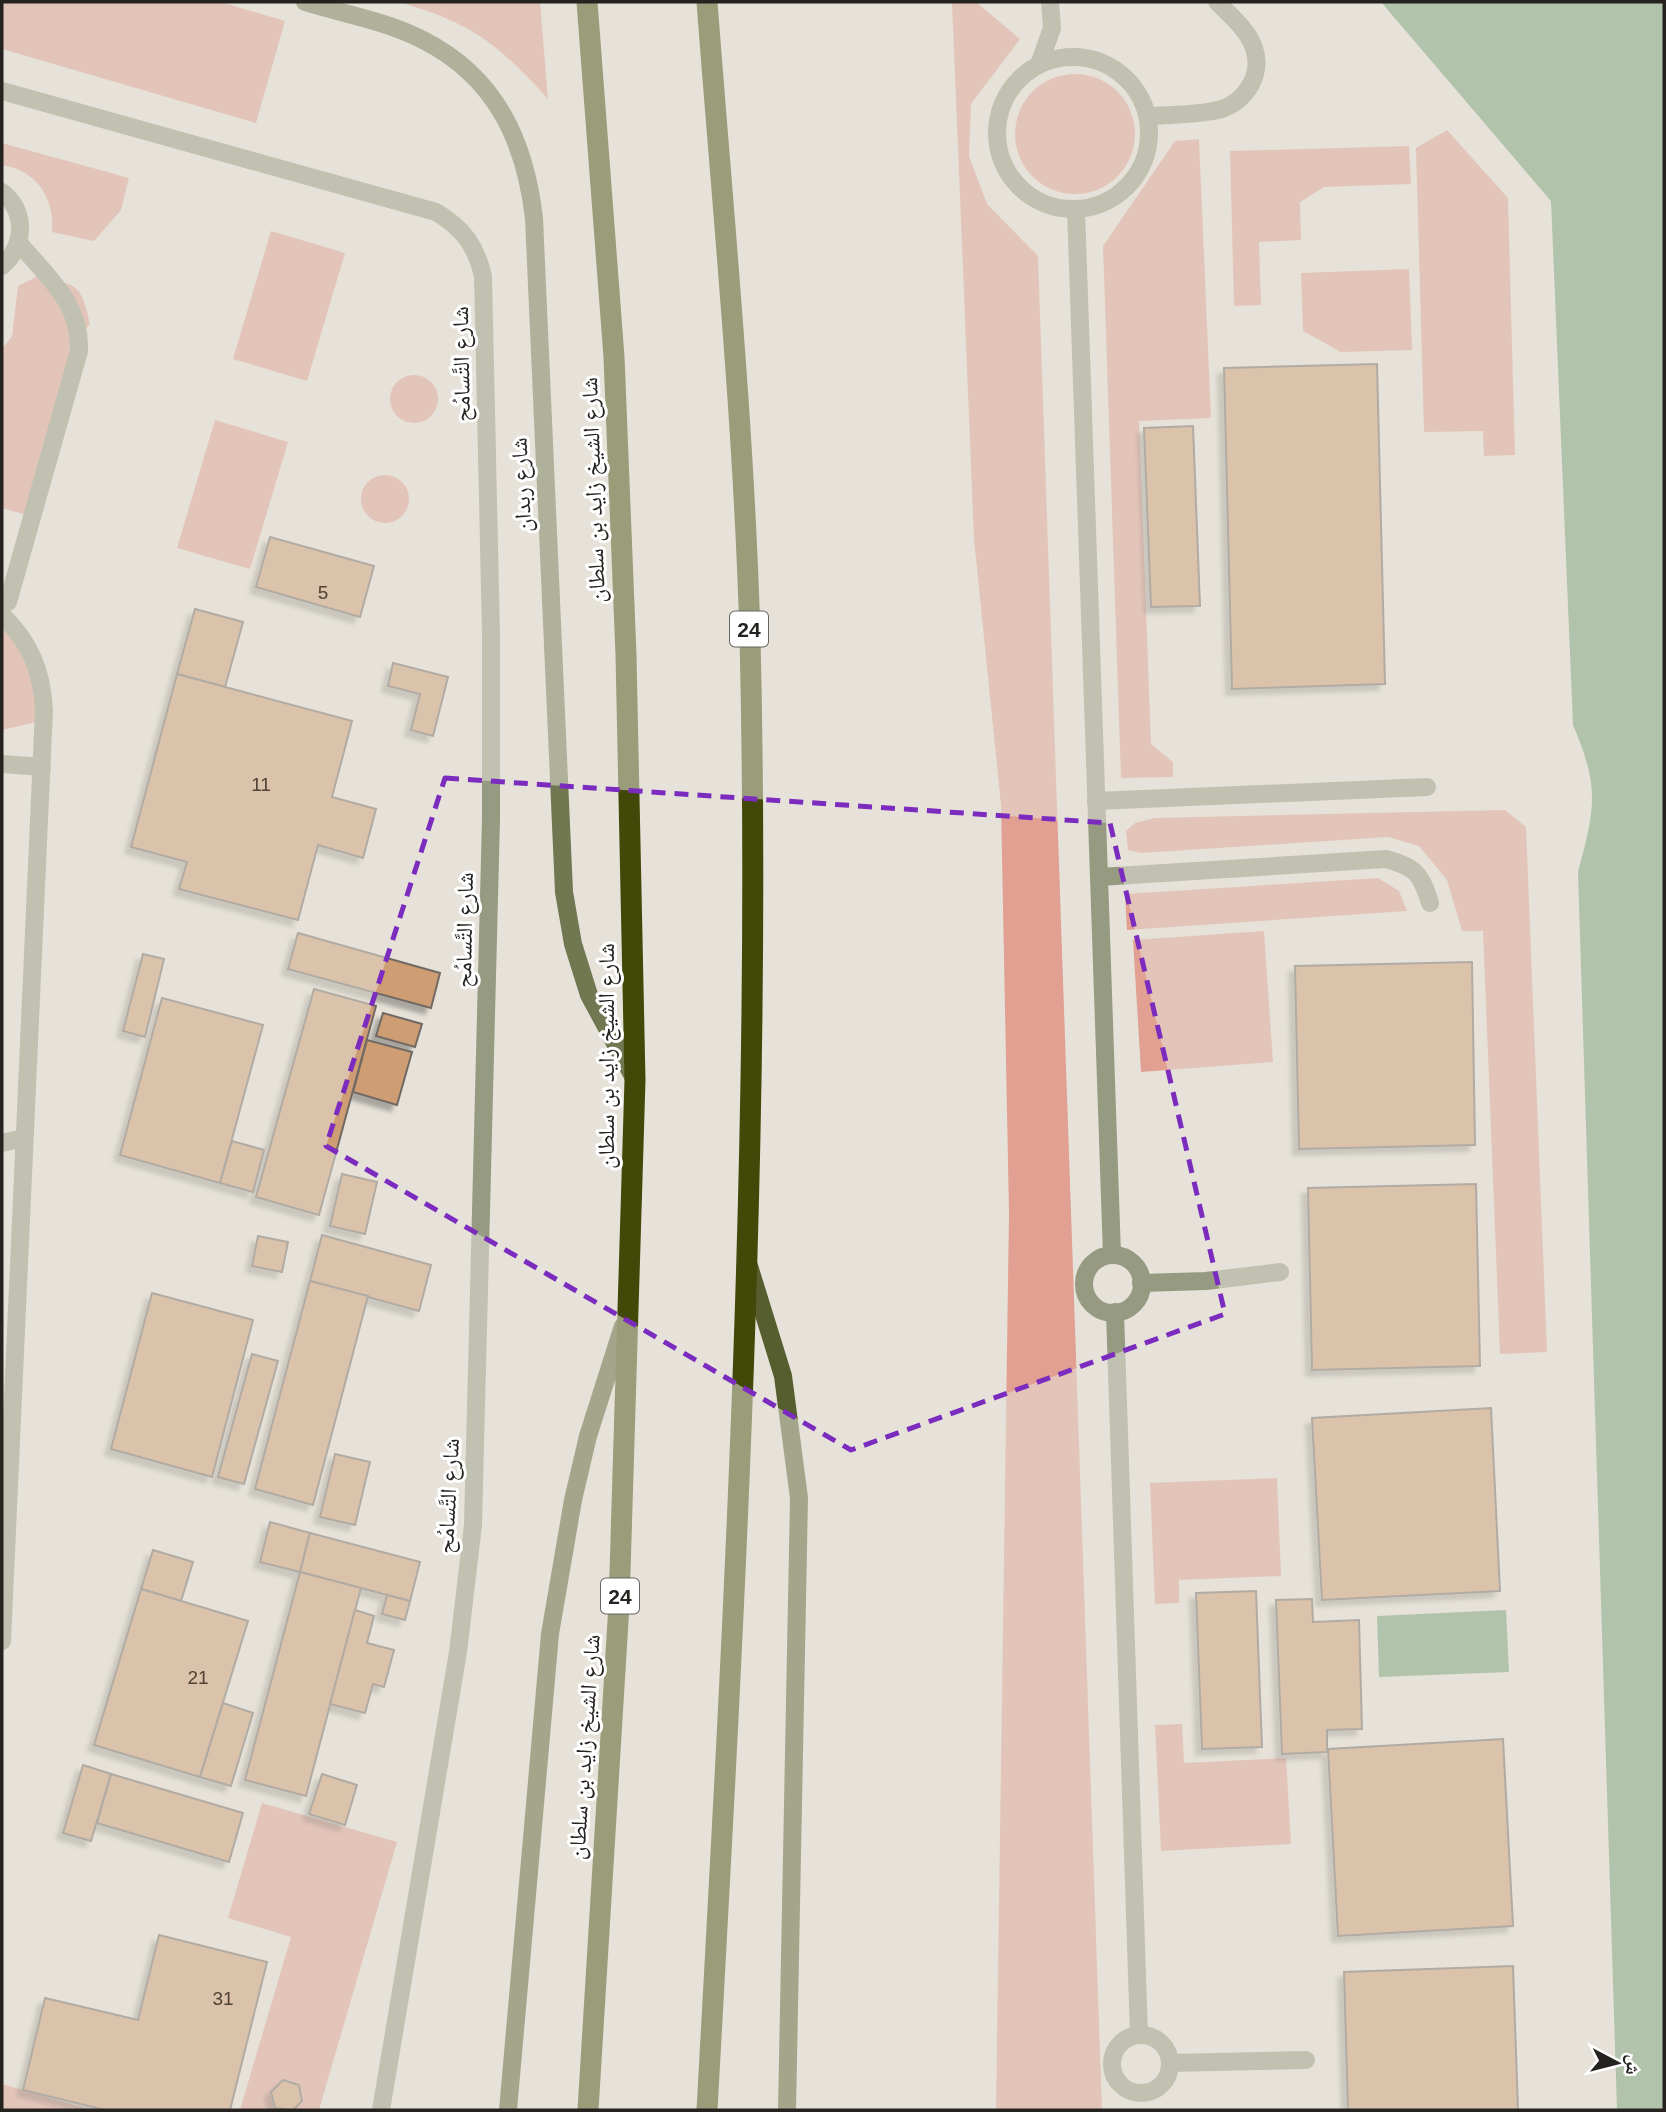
<svg xmlns="http://www.w3.org/2000/svg" width="1666" height="2112" viewBox="0 0 1666 2112" font-family="Helvetica,'Noto Naskh Arabic',sans-serif">
  <style>
    .green { fill: #e1a092 }
    .water { fill: #729e71 }
    .building { fill: #cf9d73; stroke: #716963; stroke-width: 2; filter: url(#shadow) }
    .lines { fill: none; stroke-linecap: round; stroke-linejoin: round }
    .lane { stroke: #959a80; stroke-width: 18 }
    .street { stroke: #959a80; stroke-width: 18 }
    .secondary { stroke: #707751; stroke-width: 18 }
    .primary { stroke: #565d2e; stroke-width: 18 }
    .highway { stroke: #414808; stroke-width: 21 }
    .marked { fill: none; stroke: #7b2cbf; stroke-width: 5; stroke-dasharray: 14 9; stroke-linejoin: round }
    .labels { text-anchor: middle; dominant-baseline: central; stroke-width: 6; stroke-linejoin: round; paint-order: stroke }
    .number-label { font-size: 19px; fill: #504235 }
    .shield { fill: #fff; stroke: #666563; stroke-width: 2 }
    .shield-label { font-size: 21px; font-weight: bold; fill: #252320 }
    .street-label { font-size: 23px; fill: #252320; stroke: #fff }
  </style>
  <defs>
    <filter id="shadow"><feDropShadow dx="-6" dy="6" stdDeviation="2" flood-color="#0004"/></filter>
  </defs>
  <rect width="100%" height="100%" fill="#e6e2d9"/>
  <g class="green">
    <path d="M2 2H221L285 21 256 123 2 49Z"/>
    <path d="M399 2H540L548 99C496 42 473 24 399 2Z"/>
    <path d="M952 2H976L1020 39 971 104 969 156 987 204 1038 256 1102 2110H996L1009 1213 1001 805 974 539Z"/>
    <circle cx="1075" cy="134" r="60"/>
    <path d="M1447 130 1508 198 1515 455 1484 456 1483 431 1424 432 1416 148Z"/>
    <path d="M1199 139 1211 418 1139 421 1151 744 1173 762V777L1121 778 1103 246 1175 141Z"/>
    <path d="M2 143 129 178 121 210 94 241 52 232C55 198 36 170 2 165Z"/>
    <path d="M1409 146 1411 184 1324 187 1300 202 1301 240 1259 242 1261 305 1234 306 1230 151Z"/>
    <path d="M271 231 345 253 307 381 233 359Z"/>
    <path d="M1409 269 1412 350 1341 352 1303 331 1301 273Z"/>
    <path d="M36 277C77 285 81 282 90 324 71 343 62 367 68 393L33 517 2 508V349L12 336 18 286Z"/>
    <circle cx="414" cy="399" r="24"/>
    <path d="M215 420 288 442 250 569 177 548Z"/>
    <circle cx="385" cy="499" r="24"/>
    <path d="M2 624 34 666 41 721 2 730Z"/>
    <path d="M1505 810 1526 827 1547 1352 1500 1354 1483 931H1462L1447 880 1419 846 1388 837 1141 853 1128 850 1126 831 1135 823 1154 818Z"/>
    <path d="M1378 878 1399 891 1407 911 1127 930 1125 894Z"/>
    <path d="M1264 931 1273 1062 1141 1072 1133 940Z"/>
    <path d="M1277 1478 1281 1576 1179 1580V1603L1155 1604 1150 1483Z"/>
    <path d="M1182 1724 1184 1763 1286 1758 1291 1844 1161 1851 1155 1725Z"/>
    <path d="M262 1803 397 1842 319 2110H240L291 1937 228 1918Z"/>
    <path d="M2 2084 92 2110H2Z"/>
  </g>
  <g class="water">
    <path d="M1381 2H1664V2110H1617L1578 872C1595 808 1600 788 1573 725L1551 201Z"/>
    <path d="M1506 1610 1509 1672 1379 1677 1377 1616Z"/>
  </g>
  <g class="building">
    <path d="M1377 364 1385 684 1232 689 1224 368Z"/>
    <path d="M1193 426 1200 606 1151 607 1144 428Z"/>
    <path d="M270 537 374 566 360 617 256 587Z"/>
    <path d="M195 609 243 622 225 687 177 674Z"/>
    <path d="M393 663 448 677 433 736 411 730 420 694 388 686Z"/>
    <path d="M177 674 352 721 332 797 376 809 363 858 318 845 298 920 179 889 187 862 131 847Z"/>
    <path d="M298 933 440 973 431 1008 288 969Z"/>
    <path d="M143 954 164 959 145 1037 123 1031Z"/>
    <path d="M1472 962 1475 1145 1299 1149 1295 966Z"/>
    <path d="M314 989 376 1006 319 1215 256 1197Z"/>
    <path d="M162 998 263 1025 220 1183 120 1155Z"/>
    <path d="M383 1013 422 1024 415 1047 376 1036Z"/>
    <path d="M367 1040 412 1052 397 1105 353 1092Z"/>
    <path d="M232 1141 264 1150 253 1192 220 1183Z"/>
    <path d="M342 1174 377 1182 365 1234 330 1226Z"/>
    <path d="M1476 1184 1480 1366 1312 1370 1308 1188Z"/>
    <path d="M322 1235 431 1265 419 1311 310 1281Z"/>
    <path d="M258 1236 288 1242 282 1272 252 1266Z"/>
    <path d="M310 1281 368 1296 313 1505 255 1489Z"/>
    <path d="M152 1293 253 1320 212 1477 111 1449Z"/>
    <path d="M252 1354 278 1361 244 1484 218 1477Z"/>
    <path d="M1491 1408 1500 1591 1322 1600 1312 1418Z"/>
    <path d="M335 1454 370 1462 355 1525 320 1517Z"/>
    <path d="M270 1522 310 1533 300 1572 260 1562Z"/>
    <path d="M310 1533 420 1562 410 1601 300 1572Z"/>
    <path d="M153 1550 193 1562 181 1601 141 1589Z"/>
    <path d="M300 1572 361 1588 306 1796 245 1780Z"/>
    <path d="M141 1589 248 1621 200 1777 94 1745Z"/>
    <path d="M1256 1591 1262 1747 1202 1749 1196 1593Z"/>
    <path d="M387 1595 410 1601 405 1620 382 1614Z"/>
    <path d="M1312 1599 1313 1622 1359 1620 1362 1729 1327 1730V1752L1282 1754 1276 1600Z"/>
    <path d="M355 1610 374 1616 367 1643 394 1650 384 1687 373 1684 365 1713 330 1704Z"/>
    <path d="M223 1703 253 1713 231 1786 200 1777Z"/>
    <path d="M1503 1739 1513 1926 1338 1936 1328 1749Z"/>
    <path d="M83 1765 111 1774 91 1841 63 1833Z"/>
    <path d="M111 1774 243 1813 229 1862 97 1823Z"/>
    <path d="M322 1774 357 1785 345 1825 309 1814Z"/>
    <path d="M159 1935 267 1962 230 2110H105L23 2090 45 1998 138 2020Z"/>
    <path d="M1513 1966 1518 2110H1348L1344 1972Z"/>
    <path d="M283 2080 299 2085 302 2101 293 2110 275 2108 271 2092Z"/>
  </g>
  <g class="lines">
    <g class="lane">
      <circle cx="1073" cy="133" r="76"/>
      <path d="M1039 65 1052 28 1050 2"/>
      <path d="M1148 116C1170 115 1192 115 1213 111 1242 107 1264 77 1254 48 1248 30 1230 15 1217 2"/>
      <path d="M2 192C27 212 25 246 2 266"/>
      <path d="M1076 209 1112 1255"/>
      <path d="M8 602 79 351C81 303 48 278 19 243"/>
      <path d="M2 764 42 767"/>
      <path d="M1096 801 1427 787"/>
      <path d="M1099 877 1386 859C1416 867 1421 874 1430 903"/>
      <path d="M2 1143 24 1138"/>
      <circle cx="1113" cy="1284" r="29"/>
      <path d="M1141 1283 1206 1281 1280 1272"/>
      <path d="M1115 1312 1139 2035"/>
      <circle cx="1141" cy="2064" r="29"/>
      <path d="M1170 2063 1306 2060"/>
    </g>
    <g class="street">
      <path d="M2 91 436 212C463 228 477 247 483 277L491 634V819L473 1525 458 1652 381 2110"/>
      <path d="M2 615C30 642 42 671 44 710L2 1641"/>
    </g>
    <path class="secondary" d="M305 2C343 14 387 21 423 40 496 77 525 141 534 218L564 892 573 944 589 995 635 1080"/>
    <g class="primary">
      <path d="M749 1266 783 1376 799 1498 787 2110"/>
      <path d="M508 2110 550 1634 573 1500 588 1436 623 1326"/>
    </g>
    <g class="highway">
      <path d="M587 2 614 357 626 655 635 1080 619 1605 588 2110"/>
      <path d="M707 2110C734 1620 762 1128 750 637 744 425 723 213 707 2"/>
    </g>
  </g>
  <path d="M0 0H1666V2112H0ZM445 778 1110 823 1225 1314 851 1450 326 1146Z" fill="#e6e2d9" fill-opacity=".55" fill-rule="evenodd"/>
  <path class="marked" d="M445 778 1110 823 1225 1314 851 1450 326 1146Z"/>
  <g class="labels">
    <g class="number-label">
      <text x="323" y="592">5</text>
      <text x="261" y="784">11</text>
      <text x="198" y="1677">21</text>
      <text x="223" y="1998">31</text>
    </g>
    <g class="shield">
      <rect x="730" y="611.5" width="38" height="35" rx="5"/>
      <rect x="601" y="1578.5" width="38" height="35" rx="5"/>
    </g>
    <g class="shield-label">
      <text x="749" y="629">24</text>
      <text x="620" y="1596">24</text>
    </g>
    <g class="street-label">
      <text transform="translate(461 364) rotate(-91)">شارع التَّسامُح</text>
      <text transform="translate(521 485) rotate(-93)">شارع ربدان</text>
      <text transform="translate(593 490) rotate(-92)">شارع الشيخ زايد بن سلطان</text>
      <text transform="translate(464 930) rotate(-89)">شارع التَّسامُح</text>
      <text transform="translate(606 1056) rotate(-90)">شارع الشيخ زايد بن سلطان</text>
      <text transform="translate(448 1496) rotate(-87)">شارع التَّسامُح</text>
      <text transform="translate(584 1747) rotate(-86)">شارع الشيخ زايد بن سلطان</text>
    </g>
  </g>
  <rect width="1666" height="2112" fill="none" stroke="#252320" stroke-width="7"/>
  <g transform="translate(1617 2063) rotate(97)" stroke="#ffffff" stroke-width="5" paint-order="stroke">
  <path d="M0-5L12 26L0 18L-12 26Z" fill="#252320"/>
  <text y="-10" font-size="19" font-weight="bold" text-anchor="middle" fill="#252320">ش</text>
  </g>
</svg>
